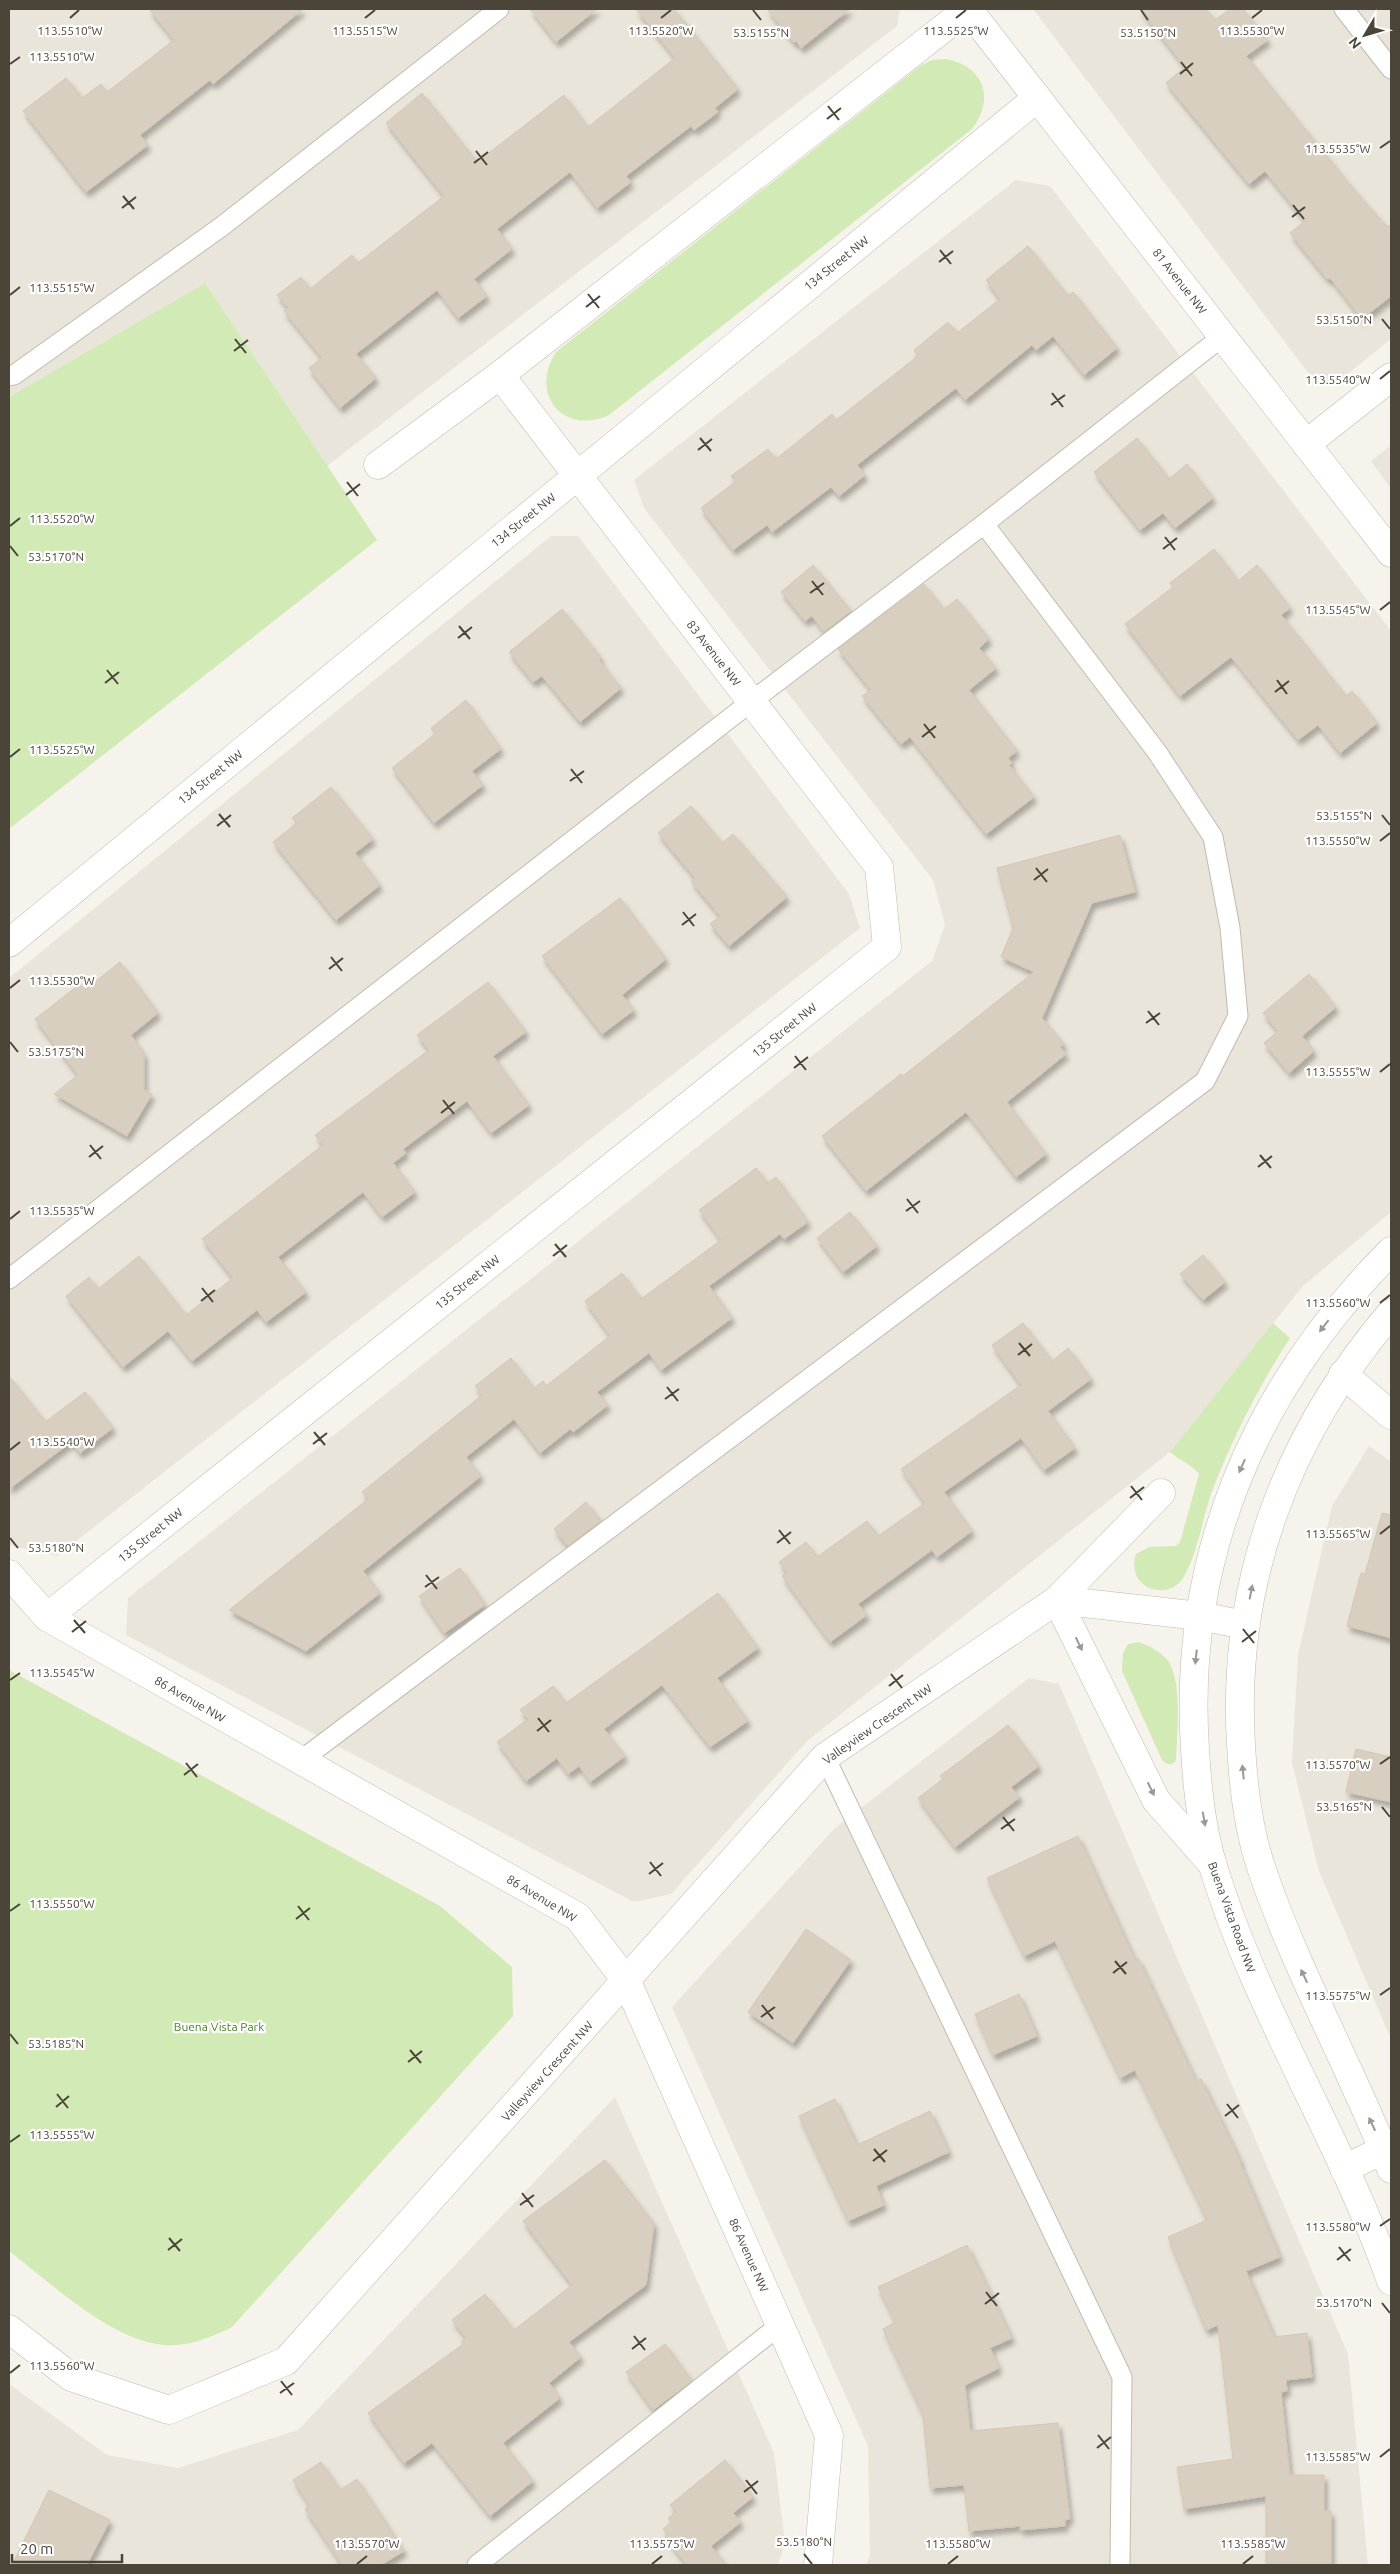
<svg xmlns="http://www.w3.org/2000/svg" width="1400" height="2574" viewBox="0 0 1400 2574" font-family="Ubuntu,sans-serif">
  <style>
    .residential { fill: #eae5da }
    .green { fill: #d2eab5 }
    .building { fill: #d8cfc1; stroke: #d3c7b4; filter: url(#shadow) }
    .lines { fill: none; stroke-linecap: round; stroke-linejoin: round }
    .service-casing { stroke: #c2bbae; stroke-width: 21 }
    .minor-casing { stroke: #c2bbae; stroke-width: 29 }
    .tertiary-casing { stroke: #c2bbae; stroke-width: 29 }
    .service { stroke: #fff; stroke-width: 19 }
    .minor { stroke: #fff; stroke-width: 28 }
    .tertiary { stroke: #fff; stroke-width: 28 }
    .oneway { fill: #9c9892 }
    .ticks { fill: none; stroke: #4b4439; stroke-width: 2 }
    .labels { text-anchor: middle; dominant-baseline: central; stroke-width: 4.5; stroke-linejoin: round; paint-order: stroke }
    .street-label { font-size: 12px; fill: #4b4439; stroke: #fff }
    .park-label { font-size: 12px; fill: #4a7f2a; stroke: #fff }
    .ticks-label { font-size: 12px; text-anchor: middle; fill: #4b4439; stroke: #fff; stroke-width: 4.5; stroke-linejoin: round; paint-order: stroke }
  </style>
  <defs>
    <filter id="shadow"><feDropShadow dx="3" dy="5.5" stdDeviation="2.5" flood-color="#0004"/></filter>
  </defs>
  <rect width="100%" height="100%" fill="#f6f3ec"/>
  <g class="residential">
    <path d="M9 9H900L897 26 327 466 205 283 9 397Z"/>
    <path d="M1033 9H1391V339L1335 384 1315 382Z"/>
    <path d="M1016 180 1050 186 1391 631V1212L1303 1286 1170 1452 807 1741 671 1894 634 1902 126 1635 128 1598 932 961 945 925 933 880 644 508 634 480Z"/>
    <path d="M1391 445V489L1371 461Z"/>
    <path d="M551 536H578L849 894 860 928 57 1556 9 1545V978Z"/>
    <path d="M1369 1446 1391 1462V2039L1319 1871 1292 1763 1298 1655 1332 1506Z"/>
    <path d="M1029 1678 1059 1684 1348 2354 1368 2565H866L870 2555 868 2446 672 2007 835 1828Z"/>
    <path d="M615 2097 774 2453 785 2543 778 2565H9V2384L107 2455 178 2468 298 2430Z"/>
  </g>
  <g class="green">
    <path d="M945 59C983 65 996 98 972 129L609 415C563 436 529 394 556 352L920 66 932 60Z"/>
    <path d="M205 283 377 540 9 829V397Z"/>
    <path d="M1273 1323 1290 1338C1259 1386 1233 1437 1212 1491 1203 1516 1197 1556 1183 1578 1168 1602 1125 1589 1136 1554L1149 1547 1176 1546 1180 1542 1199 1474C1190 1463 1180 1461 1170 1452Z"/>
    <path d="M1139 1642C1150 1646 1164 1653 1170 1664 1182 1686 1177 1736 1176 1761L1172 1764H1167L1162 1760 1122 1671 1123 1653 1128 1644Z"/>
    <path d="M9 1670 440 1906 512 1967 513 2016 232 2327C212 2337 188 2347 165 2345 111 2341 51 2283 9 2251Z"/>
  </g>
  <g class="building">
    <path d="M149 9H303L213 84 210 80 140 135 148 145 86 192 23 111 66 78 82 98 101 84 107 92 174 40Z"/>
    <path d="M530 9H597L556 42Z"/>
    <path d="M636 9H674L738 89 715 108 718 112 694 130 691 126 626 176 631 182 597 208 570 172 497 229 512 249 474 279 487 296 458 318 437 290 356 354 376 378 340 408 309 368 322 358 284 311 288 308 277 295 301 277 310 289 352 255 358 263 444 196 386 123 422 93 477 162 564 95 588 127 675 58Z"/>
    <path d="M767 9H850L801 48 796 41 794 43Z"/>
    <path d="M1140 9H1206L1215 20 1230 9H1243L1268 40 1246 56 1350 185 1385 225 1391 227V296L1362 319 1330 278 1328 280 1290 233 1305 221 1265 171 1249 184 1166 83 1185 67Z"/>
    <path d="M1028 246 1068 296 1073 292 1117 348 1084 375 1053 336 1036 350 1032 345 965 400 956 388 857 465 865 475 839 496 831 487 772 532 767 525 733 550 701 508 735 482 731 476 768 449 776 459 832 414 836 420 918 356 914 350 948 322 957 333 1000 299 986 280Z"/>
    <path d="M1137 438 1169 479 1187 464 1213 498 1175 528 1163 513 1140 530 1094 472Z"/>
    <path d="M1214 549 1238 581 1257 565 1290 608 1281 615 1346 696 1352 691 1377 723 1340 753 1318 725 1298 740 1231 657 1180 696 1125 624 1173 587 1170 583Z"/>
    <path d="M813 565 851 611 824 632 812 616 805 621 781 592Z"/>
    <path d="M924 584 944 609 957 599 989 639 979 648 996 668 969 690 1017 751 1008 758 1012 763 1009 765 1034 797 986 834 910 737 901 744 862 696 871 690 838 649Z"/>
    <path d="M562 609 601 658 599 660 621 688 580 722 542 676 533 682 509 652Z"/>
    <path d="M466 700 501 749 472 771 483 785 434 823 392 768 435 734 431 728Z"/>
    <path d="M331 787 373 839 355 853 380 885 336 920 273 842 297 823 292 818Z"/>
    <path d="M691 806 722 843 733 834 787 897 729 946 710 924 720 916 691 881 695 878 658 833Z"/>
    <path d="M1120 835 1135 892 1092 903 1042 1018 1064 1044 1060 1047 1066 1054 1007 1102 1046 1154 1016 1177 966 1112 866 1191 822 1136 901 1074 903 1076 1034 972 1001 957 1013 928 997 868Z"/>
    <path d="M620 898 666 959 622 995 634 1010 602 1034 542 956Z"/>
    <path d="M120 962 158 1013 131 1035 144 1054V1090L152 1094 127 1136 54 1094 78 1075 35 1019 80 984 85 990Z"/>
    <path d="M1309 974 1336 1007 1302 1036 1314 1051 1289 1073 1264 1043 1278 1031 1263 1013Z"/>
    <path d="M488 982 526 1032 493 1056 529 1105 491 1133 467 1101 403 1149 406 1153 393 1163 415 1192 382 1217 363 1192 278 1257 306 1292 266 1322 257 1310 192 1361 168 1331 123 1367 66 1296 89 1277 98 1289 139 1256 186 1315 233 1278 202 1239 323 1145 315 1135 429 1050 417 1035Z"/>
    <path d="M756 1168 767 1183 776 1177 808 1222 784 1239 780 1234 709 1286 732 1318 661 1370 649 1353 597 1392 608 1405 573 1432 570 1429 540 1453 514 1419 466 1457 481 1476 363 1571 380 1593 306 1651 229 1610 368 1499 362 1492 482 1395 475 1386 511 1358 534 1388 543 1381 546 1386 610 1336 585 1301 622 1273 641 1299 721 1240 699 1210Z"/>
    <path d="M850 1212 877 1246 843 1272 817 1238Z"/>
    <path d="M1203 1255 1225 1282 1203 1300 1180 1274Z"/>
    <path d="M1023 1323 1052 1361 1068 1348 1091 1379 1048 1411 1075 1448 1044 1470 1021 1438 944 1492 972 1531 937 1557 932 1550 858 1604 867 1615 830 1642 782 1576 787 1573 779 1562 806 1542 817 1557 867 1521 878 1536 925 1503 901 1469 1021 1385 992 1345Z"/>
    <path d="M9 1376 45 1422 85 1392 113 1428 80 1453 71 1442 9 1489Z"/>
    <path d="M586 1502 601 1521 568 1546 554 1529Z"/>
    <path d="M1382 1513 1391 1515V1638L1347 1626 1361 1573 1365 1574Z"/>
    <path d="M460 1568 485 1605 444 1633 419 1596Z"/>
    <path d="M718 1593 758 1648 717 1678 748 1721 710 1747 662 1685 604 1729 625 1756 590 1782 579 1766 568 1774 557 1758 526 1781 497 1742 528 1719 520 1710 553 1686 566 1703Z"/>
    <path d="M1008 1725 1039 1766 1011 1787 1020 1797 955 1847 918 1798 943 1779 940 1776Z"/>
    <path d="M1356 1749 1391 1757V1802L1346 1792Z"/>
    <path d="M1078 1836 1135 1960 1138 1958 1196 2081 1201 2079 1241 2162 1240 2163 1280 2257 1246 2271 1274 2337 1307 2333 1312 2377 1286 2380 1287 2391 1281 2392 1290 2475H1324V2511H1331V2564H1266V2496L1184 2509 1177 2467 1233 2459 1218 2325 1206 2330 1168 2237 1207 2220 1135 2070 1120 2078 1055 1941 1024 1956 987 1878Z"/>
    <path d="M806 1929 851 1960 793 2043 748 2012Z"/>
    <path d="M1019 1994 1037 2036 993 2055 975 2014Z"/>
    <path d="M835 2099 857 2145 930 2111 949 2152 876 2186 884 2205 848 2221 799 2116Z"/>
    <path d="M605 2160 654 2224 646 2285 569 2342 581 2357 549 2383 560 2398 503 2443 533 2481 490 2516 432 2443 404 2463 368 2413 463 2344 461 2342 466 2338 452 2320 485 2294 514 2330 572 2285 523 2221Z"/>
    <path d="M967 2245 1012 2338 990 2348 999 2368 965 2385 970 2431 1058 2423 1070 2519 1065 2520V2526L1020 2530 1021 2526 969 2531 964 2485 930 2488 923 2415 883 2329 895 2322 878 2287Z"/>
    <path d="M665 2344 692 2381 653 2410 626 2372Z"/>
    <path d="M725 2460 753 2497 733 2513 741 2522 711 2546 726 2565H687L665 2537 668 2535 663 2529 671 2522 668 2518 676 2512 670 2505Z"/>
    <path d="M321 2462 340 2490 357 2479 404 2551 381 2565H342L305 2509 310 2506 293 2480Z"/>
    <path d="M49 2490 110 2520 87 2565H12Z"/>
  </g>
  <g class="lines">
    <defs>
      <g id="service">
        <path d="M1344 9 1391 69"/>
        <path d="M9 376 14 375 221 227 499 9"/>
        <path d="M9 1279 752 701 984 524 1223 336"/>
        <path d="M825 1757 1122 2377 1120 2565"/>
        <path d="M300 1761 1205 1081 1238 1016 1230 928 1213 837 1157 752 984 524"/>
        <path d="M477 2565 780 2325"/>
      </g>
      <g id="minor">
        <path d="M968 9 1391 553"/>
        <path d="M1306 444 1391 377"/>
        <path d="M378 465 500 375 968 9"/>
        <path d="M9 943 1037 98"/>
        <path d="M1343 1374 1391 1415"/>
        <path d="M9 1574 47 1617 578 1917 627 1982 829 2435 818 2565"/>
        <path d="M1057 1600 1156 1800 1212 1864"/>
        <path d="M1057 1600 1200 1616 1245 1625"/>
        <path d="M47 1617 887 947 879 867 500 375"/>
        <path d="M1344 2169 1391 2146"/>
        <path d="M9 2329 71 2377 169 2410 286 2361 825 1757 1057 1600 1161 1493"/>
      </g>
      <g id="tertiary">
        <path d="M1391 1251C1256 1387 1182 1555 1195 1749 1197 1786 1202 1831 1213 1866 1257 2011 1341 2139 1391 2281"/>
        <path d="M1391 1313C1287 1435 1231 1582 1241 1744 1243 1784 1248 1828 1261 1867 1296 1971 1351 2067 1391 2169"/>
      </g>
    </defs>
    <use href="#service" class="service-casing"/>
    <use href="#minor" class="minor-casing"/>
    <use href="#tertiary" class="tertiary-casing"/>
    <use href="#service" class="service"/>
    <use href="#minor" class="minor"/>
    <use href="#tertiary" class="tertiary"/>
  </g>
  <defs><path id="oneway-solid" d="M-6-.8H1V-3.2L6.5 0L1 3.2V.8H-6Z" transform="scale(1.25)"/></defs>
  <g class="oneway">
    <use href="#oneway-solid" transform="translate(1324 1326) rotate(128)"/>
    <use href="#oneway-solid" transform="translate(1242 1466) rotate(114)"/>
    <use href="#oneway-solid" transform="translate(1251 1592) rotate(-79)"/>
    <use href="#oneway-solid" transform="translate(1079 1644) rotate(64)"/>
    <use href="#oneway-solid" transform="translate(1196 1657) rotate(96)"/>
    <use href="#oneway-solid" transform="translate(1243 1772) rotate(-96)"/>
    <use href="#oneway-solid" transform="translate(1151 1789) rotate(64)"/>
    <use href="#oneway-solid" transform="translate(1204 1819) rotate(80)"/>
    <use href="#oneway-solid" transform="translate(1304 1976) rotate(-115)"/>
    <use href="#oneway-solid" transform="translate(1372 2124) rotate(-115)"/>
  </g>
  <path class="ticks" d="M753 10 761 20M1141 10 1148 20M70 18 79 10M365 18 375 10M661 18 671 10M956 18 966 10M1252 18 1262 10M1181 62 1192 76M10 64 20 57M1180 74 1193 63M828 106 839 120M827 119 841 108M1380 148 1390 141M476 151 487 165M474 163 488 152M123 196 134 209M1293 205 1304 219M122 208 136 197M1292 217 1305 207M940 250 951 264M939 262 953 251M588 294 599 308M10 295 20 287M586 307 600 296M1382 319 1390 329M235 339 246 353M234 351 248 340M1380 379 1390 371M1052 393 1063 407M1051 405 1065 395M700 438 711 451M698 450 712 439M347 482 358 496M346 495 360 484M10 526 20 518M1165 537 1175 550M10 546 18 556M1163 549 1177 538M812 581 823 595M810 593 824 583M1380 610 1390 602M459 626 470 639M458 638 472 627M107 670 118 684M1277 680 1287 694M105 683 119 672M1275 692 1289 681M924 724 935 738M922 737 936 726M10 757 20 749M571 769 582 783M570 781 584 771M219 814 230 827M1382 815 1390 825M217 826 231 815M1380 841 1390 833M1036 868 1047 882M1034 880 1048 869M683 912 694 926M682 925 696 914M331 957 342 971M329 969 343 958M10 988 20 980M1148 1011 1159 1025M1146 1023 1160 1013M10 1042 18 1052M795 1056 806 1070M794 1068 808 1057M1380 1072 1390 1064M443 1100 454 1114M441 1113 455 1102M90 1145 101 1159M1260 1155 1271 1168M89 1157 103 1146M1258 1167 1272 1156M907 1199 918 1213M906 1211 920 1201M10 1219 20 1211M555 1244 566 1257M553 1256 567 1245M202 1288 213 1302M201 1301 215 1290M1380 1303 1390 1295M1019 1343 1030 1356M1018 1355 1032 1344M667 1387 678 1401M665 1399 679 1389M314 1432 325 1445M313 1444 327 1433M10 1450 20 1442M1131 1486 1142 1500M1130 1498 1144 1487M779 1530 790 1544M1380 1534 1390 1526M10 1538 18 1548M777 1543 791 1532M426 1575 437 1589M425 1587 439 1577M74 1620 85 1633M1243 1629 1254 1643M72 1632 86 1621M1242 1642 1256 1631M891 1674 902 1688M10 1680 20 1673M889 1686 903 1675M538 1718 549 1732M537 1731 551 1720M186 1763 197 1777M1380 1764 1390 1757M184 1775 198 1764M1382 1807 1390 1817M1003 1817 1014 1831M1001 1829 1015 1819M650 1862 661 1876M649 1874 663 1863M298 1906 309 1920M10 1911 20 1904M296 1919 310 1908M1115 1961 1126 1974M1113 1973 1127 1962M1380 1995 1390 1988M762 2005 773 2019M761 2017 775 2007M10 2034 18 2044M410 2050 421 2063M408 2062 422 2051M57 2094 68 2108M1227 2104 1238 2118M56 2107 69 2096M1225 2116 1239 2105M10 2142 20 2135M874 2149 885 2162M873 2161 887 2150M522 2193 533 2207M520 2205 534 2195M1380 2226 1390 2219M169 2238 180 2251M1339 2247 1350 2261M168 2250 182 2239M1337 2260 1351 2249M986 2292 997 2306M1382 2303 1390 2313M985 2304 999 2293M634 2336 645 2350M632 2349 646 2338M10 2373 20 2365M281 2381 292 2395M280 2393 294 2383M1098 2435 1109 2449M1097 2448 1111 2437M1380 2457 1390 2449M746 2480 757 2494M744 2492 758 2481M804 2554 812 2564M357 2564 367 2556M652 2564 662 2556M948 2564 958 2556M1243 2564 1253 2556"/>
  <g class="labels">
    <g class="street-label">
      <text transform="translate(836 263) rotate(-39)">134 Street NW</text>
      <text transform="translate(1180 281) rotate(52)">81 Avenue NW</text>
      <text transform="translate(523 520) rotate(-39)">134 Street NW</text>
      <text transform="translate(714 653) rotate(52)">83 Avenue NW</text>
      <text transform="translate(210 777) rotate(-39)">134 Street NW</text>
      <text transform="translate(784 1030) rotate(-39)">135 Street NW</text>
      <text transform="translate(467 1282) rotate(-39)">135 Street NW</text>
      <text transform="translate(150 1535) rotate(-39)">135 Street NW</text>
      <text transform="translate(190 1699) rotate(30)">86 Avenue NW</text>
      <text transform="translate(877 1724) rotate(-35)">Valleyview Crescent NW</text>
      <text transform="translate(542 1898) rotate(31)">86 Avenue NW</text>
      <text transform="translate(1232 1917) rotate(70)">Buena Vista Road NW</text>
      <text transform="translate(547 2071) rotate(-48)">Valleyview Crescent NW</text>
      <text transform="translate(749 2255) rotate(66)">86 Avenue NW</text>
    </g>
    <g class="park-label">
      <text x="219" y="2026">Buena Vista Park</text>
    </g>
  </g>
  <g class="ticks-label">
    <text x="70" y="35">113.5510°W</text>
    <text x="365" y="35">113.5515°W</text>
    <text x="661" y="35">113.5520°W</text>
    <text x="956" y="35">113.5525°W</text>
    <text x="1252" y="35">113.5530°W</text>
    <text x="761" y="37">53.5155°N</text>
    <text x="1148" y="37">53.5150°N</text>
    <text x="62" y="61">113.5510°W</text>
    <text x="1338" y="153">113.5535°W</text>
    <text x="62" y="292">113.5515°W</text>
    <text x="1344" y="324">53.5150°N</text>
    <text x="1338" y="384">113.5540°W</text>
    <text x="62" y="523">113.5520°W</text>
    <text x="56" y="561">53.5170°N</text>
    <text x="1338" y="614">113.5545°W</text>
    <text x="62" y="754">113.5525°W</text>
    <text x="1344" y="820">53.5155°N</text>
    <text x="1338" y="845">113.5550°W</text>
    <text x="62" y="985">113.5530°W</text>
    <text x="56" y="1056">53.5175°N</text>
    <text x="1338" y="1076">113.5555°W</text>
    <text x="62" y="1215">113.5535°W</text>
    <text x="1338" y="1307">113.5560°W</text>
    <text x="62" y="1446">113.5540°W</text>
    <text x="1338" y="1538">113.5565°W</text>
    <text x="56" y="1552">53.5180°N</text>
    <text x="62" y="1677">113.5545°W</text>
    <text x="1338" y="1769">113.5570°W</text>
    <text x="1344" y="1811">53.5165°N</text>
    <text x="62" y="1908">113.5550°W</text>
    <text x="1338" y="2000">113.5575°W</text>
    <text x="56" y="2048">53.5185°N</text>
    <text x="62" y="2139">113.5555°W</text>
    <text x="1338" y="2231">113.5580°W</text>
    <text x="1344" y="2307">53.5170°N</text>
    <text x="62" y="2370">113.5560°W</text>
    <text x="1338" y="2461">113.5585°W</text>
    <text x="804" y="2546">53.5180°N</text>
    <text x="367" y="2548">113.5570°W</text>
    <text x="662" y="2548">113.5575°W</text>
    <text x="958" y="2548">113.5580°W</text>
    <text x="1253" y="2548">113.5585°W</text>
  </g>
  <rect width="1400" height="2574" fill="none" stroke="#4b4439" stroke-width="20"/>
  <g transform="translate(1365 35) rotate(232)" stroke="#ffffff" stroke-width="4" paint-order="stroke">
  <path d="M0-4L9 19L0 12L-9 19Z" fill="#4b4439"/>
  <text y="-8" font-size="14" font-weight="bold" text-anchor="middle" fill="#4b4439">N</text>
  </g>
  <path d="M12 2554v8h110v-8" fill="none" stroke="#4b4439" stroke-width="2.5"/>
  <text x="20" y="2554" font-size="15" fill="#4b4439" stroke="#ffffff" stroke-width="4" paint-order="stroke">20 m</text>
</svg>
